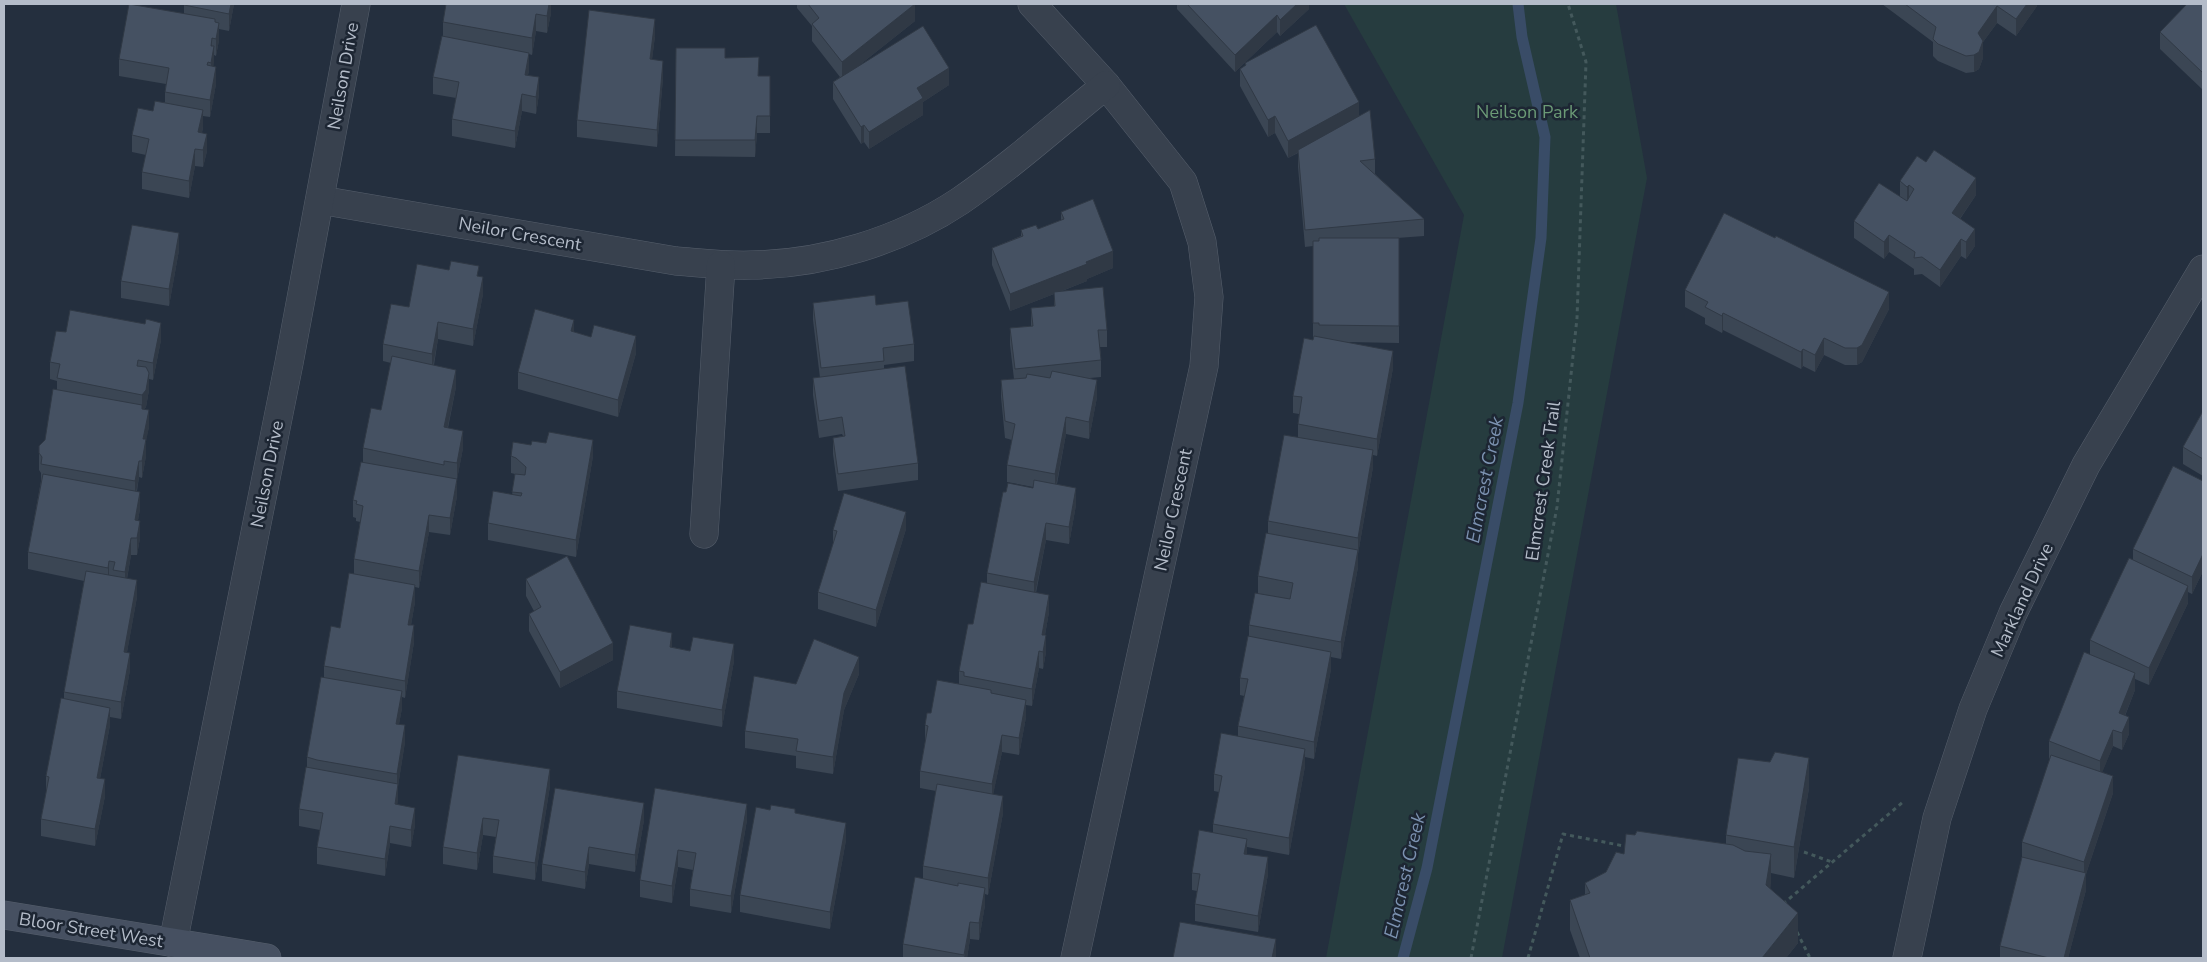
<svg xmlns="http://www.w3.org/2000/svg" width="2207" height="962" viewBox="0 0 2207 962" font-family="'Nunito Sans',sans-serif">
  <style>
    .green { fill: #263c3f }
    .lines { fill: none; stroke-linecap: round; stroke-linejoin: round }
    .stream { stroke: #394c67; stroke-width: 11 }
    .street-casing { stroke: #565f6c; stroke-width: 29 }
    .secondary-casing { stroke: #565f6c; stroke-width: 29 }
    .path { stroke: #44595c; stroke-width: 3; stroke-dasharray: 4 4; stroke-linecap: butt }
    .street { stroke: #38414e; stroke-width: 28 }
    .secondary { stroke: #465061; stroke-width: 28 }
    .wall { fill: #3b4654 }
    .shaded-wall { fill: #303945 }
    .building { fill: #455162; stroke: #303945 }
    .labels { text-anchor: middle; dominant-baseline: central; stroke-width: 5; stroke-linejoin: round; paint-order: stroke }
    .street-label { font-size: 18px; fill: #b4bcc9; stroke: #1d2633 }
    .park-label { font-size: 18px; fill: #6b9a76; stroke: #1d2633 }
    .water-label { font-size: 19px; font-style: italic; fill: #7c92b1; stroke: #1d2633 }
  </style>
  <rect width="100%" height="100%" fill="#242f3e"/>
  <path class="green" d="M1344 4H1616L1647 178 1502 958H1326L1464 215Z"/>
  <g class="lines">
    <path class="stream" d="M1403 958 1427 868 1518 403 1541 238 1545 137 1522 37 1518 4"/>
    <defs>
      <g id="street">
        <path d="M1032 4 1106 85 1183 182 1202 242 1209 297 1204 366 1075 958"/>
        <path d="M320 200 676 261C701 263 726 266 752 265 823 264 900 241 960 201 1011 166 1058 124 1106 85"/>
        <path d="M704 534 721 265"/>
        <path d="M173 943 289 363 356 4"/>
        <path d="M1907 958 1937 818 1973 709 2013 613 2086 465 2203 269"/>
      </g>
      <path id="secondary" d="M4 915 267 958"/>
    </defs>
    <use href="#street" class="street-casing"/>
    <use href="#secondary" class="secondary-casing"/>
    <g class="path">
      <path d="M1804 852 1832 862"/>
      <path d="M1783 904 1903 802"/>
      <path d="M1797 932 1810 958"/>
      <path d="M1471 958 1557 507 1577 318 1586 62 1568 4"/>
      <path d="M1528 958 1563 834 1624 846"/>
    </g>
    <use href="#street" class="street"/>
    <use href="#secondary" class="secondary"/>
  </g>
  <g class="wall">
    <path d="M184 4H234L229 31 219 29V40L216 56 214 55 213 67 216 84 210 117 203 116V127L202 133 207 151 203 167 195 166 189 198 142 189V172L146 155 132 152V135L153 111 165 102V92L166 84 119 76V59L184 13Z"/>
    <path d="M551 4V13L547 33 536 31 532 55 529 54V70L528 75 539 94 536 114 522 111 515 148 452 136V119L456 98 433 94V77L443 36V22Z"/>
    <path d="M797 4H915V21L857 67 949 85 923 102V115L869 149 864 142 861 144 833 99V82L840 77 812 41V26L797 8Z"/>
    <path d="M1177 4H1309V9L1280 36 1277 32 1235 72 1177 9Z"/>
    <path d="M1882 4H2037V6L2016 36 1997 23 1983 42V58L1979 69 1974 72 1966 73 1938 61 1933 56V42Z"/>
    <path d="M2203 4V90L2160 49V32Z"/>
    <path d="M655 36 652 59 663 78 657 147 577 137V120Z"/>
    <path d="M676 48 725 58 759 76H770V133H757L755 157 675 156Z"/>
    <path d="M1245 63 1359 117 1375 159V174L1424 219V236L1397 238H1399V343L1347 342 1393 368 1377 456 1373 455V467L1358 554V567L1341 659 1331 657V669L1314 759 1305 757V766L1289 855 1247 847V854L1268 874 1258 932 1195 921V904L1197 891 1192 890V873L1213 833V824L1219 792 1214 791V774L1238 736V726L1244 696 1240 695V678L1249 636V625L1258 593V576L1268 534V521L1298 437V424L1299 414 1293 413V396L1313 340V246L1305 247 1298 167V153L1288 158 1275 133 1268 137 1240 86V69L1245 66Z"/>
    <path d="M1900 181 1976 195 1960 219 1975 246 1966 259 1961 256 1940 287 1922 274 1914 275V269L1889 252 1884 259 1854 238V221L1900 196Z"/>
    <path d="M1061 212 1113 268 1087 279V281L1062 291 1107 330V347H1100L1101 360V377L1090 378 1097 397 1089 439 1066 434 1057 484 1076 505 1069 544 1046 540 1036 593 1049 612 1045 635 1046 652 1043 669 1039 668 1032 706 1026 705V717L1019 755 1002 752 993 794 1003 813 988 895 985 894V905L979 940 970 939 967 958H903V944L923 879V866L936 791 920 788V771L925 742V725L931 713 959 684V671L973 624 987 584V573L1006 492 1033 488V487L1007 482V465L1012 440 1005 438 1001 397V380L1014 379 1010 345V328L1031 326V308L1054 306V294L1010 311 992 265V248L1021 236V230L1038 229 1061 220Z"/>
    <path d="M179 250 169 306 121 298V281Z"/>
    <path d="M479 276 483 294 473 346 438 339 434 365 456 387 448 428 463 448 457 479V496L450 535 429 532 419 588 415 587V602L411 625 414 642 405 698 402 697V708L399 724 405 742 398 786 397 804 415 825 411 847 390 843 385 876 317 864V847L320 830 299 826V809L307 768V757L324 678V666L340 628 354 574V559L360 522 356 521V518L353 517V500L363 462V448L381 410 391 363 383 361V344L409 307Z"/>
    <path d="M1685 290 1889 309 1862 362 1857 365H1845L1824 355 1815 372 1803 366 1801 369 1723 330 1722 333 1705 324V318L1685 307Z"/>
    <path d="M813 303 876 305 914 344V361L884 365V369L918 463V480L838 491 833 454V438L843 436 842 434 819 438 813 395V378H820L813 320Z"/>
    <path d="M66 332 161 340 153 380 149 379V390L146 407 144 409 149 427 146 439V456L142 478 139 477 137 491 140 509 138 520 140 538 137 555H131L127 579 137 597 127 652 130 670 121 719 110 717V725L100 779 105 796 95 846 41 836V819L46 793V776L64 699V692L84 581 28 569V552L41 481V473L39 470V446L45 440 57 390V381L50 379V362Z"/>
    <path d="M574 332 591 337 636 353 618 417 518 389V372Z"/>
    <path d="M2203 411V476L2183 464V447Z"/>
    <path d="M511 456H593L576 557 488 540V523L512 495 515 474 511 473Z"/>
    <path d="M2203 481V571L2192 594 2188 592V603L2149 685 2135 679V690L2125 716 2129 734 2122 750 2113 746 2102 772 2113 793 2086 874V890L2068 958H2000V946L2022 857V842L2050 759 2049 758V741L2090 655V640L2133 561V549Z"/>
    <path d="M906 529 876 627 818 609V592L833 545V530Z"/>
    <path d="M526 579 613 660 560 688 529 631V614L534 611 526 596Z"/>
    <path d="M672 647 734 661 722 727 617 708V691Z"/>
    <path d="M859 674 844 710 833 774 796 768V756L745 748V731L796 684Z"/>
    <path d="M458 755 550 786 535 880 493 873V856L496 837 483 835 477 870 443 864V847Z"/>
    <path d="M655 788 747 820 731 913 690 906V889L693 870 678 867 672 903 640 897V880Z"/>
    <path d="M1809 788 1794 878 1771 873 1770 889 1798 943 1786 958H1580L1570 930V900L1585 895V883L1606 872 1624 854 1726 844V835Z"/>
    <path d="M795 813 846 840 830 929 740 912V895Z"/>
    <path d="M644 820 635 872 589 864 585 889 542 881V864Z"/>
  </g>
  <g class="shaded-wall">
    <path d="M231 4H234L229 31V14Z"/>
    <path d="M549 4H551V13L547 33V16Z"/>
    <path d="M915 4V21L842 79V62Z"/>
    <path d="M1297 4H1309V9L1280 36V20Z"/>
    <path d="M2027 4H2037V6L2016 36V19Z"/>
    <path d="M1997 6V23L1983 42V58L1979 69 1974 72V55L1978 33Z"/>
    <path d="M536 14V31L532 55V38Z"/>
    <path d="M1277 15V32L1235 72V55Z"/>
    <path d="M655 19V36L650 76V59Z"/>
    <path d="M219 23V40L216 56V39Z"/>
    <path d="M212 38V53L214 46V63L211 80V46Z"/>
    <path d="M529 53V70L525 92V75Z"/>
    <path d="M663 61V78L657 147V130Z"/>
    <path d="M216 67V84L210 117V100Z"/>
    <path d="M949 68V85L923 102V115L869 149V132L917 88Z"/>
    <path d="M539 77V94L536 114V97Z"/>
    <path d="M522 94V111L515 148V131Z"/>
    <path d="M1359 102V119L1288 158V141Z"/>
    <path d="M203 110V127L198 149V132Z"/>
    <path d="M757 116V133L755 157V140Z"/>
    <path d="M1275 116V133L1268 137V120Z"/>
    <path d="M864 125V142L861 144V127Z"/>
    <path d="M207 134V151L203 167V150Z"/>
    <path d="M195 149V166L189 198V181Z"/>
    <path d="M1976 178V195L1952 230V213Z"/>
    <path d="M1909 185V202L1907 204V187Z"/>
    <path d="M1975 229V246L1966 259V242Z"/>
    <path d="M179 233V250L169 306V289Z"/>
    <path d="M1889 235V252L1884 259V242Z"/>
    <path d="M1961 239V256L1940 287V270Z"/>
    <path d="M1113 251V268L1087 279V281L1010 311V294L1086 262Z"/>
    <path d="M483 277V294L473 346V329Z"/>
    <path d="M1889 292V309L1862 362 1857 365V348Z"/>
    <path d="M1723 313V330L1722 333V316Z"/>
    <path d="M574 320V337L571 331Z"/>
    <path d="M438 322V339L432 371V354Z"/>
    <path d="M161 323V340L153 380V363Z"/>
    <path d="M636 336V353L618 417V400Z"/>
    <path d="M1824 338V355L1815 372V355Z"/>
    <path d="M1803 349V366L1801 369V352Z"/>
    <path d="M1393 351V368L1377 456V439Z"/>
    <path d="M456 370V387L444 444V427Z"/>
    <path d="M149 373V390L146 407 142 411V426V395Z"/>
    <path d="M1097 380V397L1089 439V422Z"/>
    <path d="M149 410V427L143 456V439Z"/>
    <path d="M1066 417V434L1055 491V474Z"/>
    <path d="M463 431V448L457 480V463Z"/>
    <path d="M146 439V456L142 478V461Z"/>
    <path d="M593 440V456L576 557V540Z"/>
    <path d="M1373 450V467L1358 554V538Z"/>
    <path d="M139 461V477L135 498V481Z"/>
    <path d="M457 479V496L450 535V518Z"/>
    <path d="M1076 488V505L1069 544V527Z"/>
    <path d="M140 492V509L135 537V520Z"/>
    <path d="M906 512V529L876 627V610Z"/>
    <path d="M429 515V532L419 588V571Z"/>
    <path d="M140 521V538L137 555V538Z"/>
    <path d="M1046 523V540L1034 599V582Z"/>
    <path d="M131 538V555L125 589V572Z"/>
    <path d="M1358 550V567L1341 659V642Z"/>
    <path d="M2203 554V571L2192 594V577Z"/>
    <path d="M109 561V578L108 585V568Z"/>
    <path d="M137 580V597L124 669V652Z"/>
    <path d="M415 585V602L408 642V625Z"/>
    <path d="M2188 586V603L2149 685V668Z"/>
    <path d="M1049 595V612L1042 652V635Z"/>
    <path d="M414 625V642L405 698V681Z"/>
    <path d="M672 633V650L670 647Z"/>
    <path d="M1046 635V652L1043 669V652Z"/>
    <path d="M613 643V660L560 688V672Z"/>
    <path d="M734 644V661L722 727V710Z"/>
    <path d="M1039 651V668L1032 706V689Z"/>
    <path d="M1331 652V669L1314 759V742Z"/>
    <path d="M130 653V670L121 719V702Z"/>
    <path d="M859 657V674L844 710 833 774V757L844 693Z"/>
    <path d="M2135 673V690L2119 730V713Z"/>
    <path d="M402 691V708L396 741V724Z"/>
    <path d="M1026 700V717L1019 755V738Z"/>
    <path d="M110 708V725L97 795V778Z"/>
    <path d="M2129 717V734L2122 750V733Z"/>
    <path d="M405 725V742L398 786V801L395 821V804L397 788V774Z"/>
    <path d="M2113 730V746L2100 778V761Z"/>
    <path d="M1002 735V752L992 801V784Z"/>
    <path d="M1305 749V766L1289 855V838Z"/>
    <path d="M1809 758V788L1794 878V847Z"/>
    <path d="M550 769V786L535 880V863Z"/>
    <path d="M2113 776V793L2086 874V890L2068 958H2064L2084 879V862Z"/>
    <path d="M105 779V796L95 846V829Z"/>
    <path d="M1003 796V813L988 895V878Z"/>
    <path d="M644 803V820L635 872V855Z"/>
    <path d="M747 804V820L731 913V896Z"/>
    <path d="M415 808V825L411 847V830Z"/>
    <path d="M483 818V835L477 870V853Z"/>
    <path d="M846 823V840L830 929V912Z"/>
    <path d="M390 826V843L385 876V859Z"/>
    <path d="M1247 839V856L1244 854Z"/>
    <path d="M589 847V864L585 889V872Z"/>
    <path d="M678 850V867L672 903V886Z"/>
    <path d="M1771 854V884L1766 915V885Z"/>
    <path d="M1268 857V874L1258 932V916Z"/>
    <path d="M985 888V905L979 940V923Z"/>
    <path d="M1798 913V943L1786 958H1762Z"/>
    <path d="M970 922V939L967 958H964Z"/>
    <path d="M1276 939V958H1272Z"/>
  </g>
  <g class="building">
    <path d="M129 4 215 19V22L219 23 216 39 212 38 211 46H214L211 63 208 62 207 65 216 67 210 100 165 92 169 68 119 59Z"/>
    <path d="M184 4H231L229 14 184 5Z"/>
    <path d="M446 4H549L547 16 536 14 532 38 443 22Z"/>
    <path d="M808 4H915L842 62 812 24 819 18Z"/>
    <path d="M1187 4H1297L1280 20 1277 15 1235 55Z"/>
    <path d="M1905 4H2027L2016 19 1997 6 1978 33 1983 41 1979 52 1974 55 1966 56 1938 44 1933 39 1936 27Z"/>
    <path d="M2187 4H2203V73L2160 32Z"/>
    <path d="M589 10 655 19 650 59 663 61 657 130 577 120Z"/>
    <path d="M1316 25 1359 102 1288 141 1275 116 1268 120 1240 69 1246 65 1245 63Z"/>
    <path d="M923 26 949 68 917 88 923 98 869 132 864 125 861 127 833 82Z"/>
    <path d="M442 36 529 53 525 75 539 77 536 97 522 94 515 131 452 119 459 82 433 77Z"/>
    <path d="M676 48H725V58L759 57 758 76H770V116H757L755 140H675Z"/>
    <path d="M155 101 203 110 198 132 207 134 203 150 195 149 189 181 142 172 149 139 132 135 138 108 153 111Z"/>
    <path d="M1370 110 1375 159 1360 161 1424 219 1305 230 1298 150Z"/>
    <path d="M1934 150 1976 178 1952 213 1975 229 1966 242 1961 239 1940 270 1922 257 1914 258 1915 252 1889 235 1884 242 1854 221 1879 183 1907 201 1914 189 1909 185 1907 187 1900 181 1917 156 1926 162Z"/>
    <path d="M1093 199 1113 251 1086 262 1087 264 1010 294 992 248 1023 236 1021 230 1036 225 1038 229 1064 219 1061 212Z"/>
    <path d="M1724 213 1775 238 1776 236 1889 292 1862 345 1857 348H1845L1824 338 1815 355 1803 349 1801 352 1723 313 1722 316 1705 307 1708 302 1685 290Z"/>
    <path d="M132 225 179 233 169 289 121 281Z"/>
    <path d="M1319 238H1399V326L1319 325V323H1313V241H1319Z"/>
    <path d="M451 261 479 266 477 276 483 277 473 329 438 322 432 354 383 344 391 304 409 307 417 264 449 270Z"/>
    <path d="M1103 287 1107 330H1098L1101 360 1015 369 1010 328 1033 326 1031 308 1055 306 1054 292Z"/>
    <path d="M875 295 876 305 908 301 914 344 883 348 884 361 821 368 813 303Z"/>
    <path d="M535 309 574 320 571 331 591 337 594 325 636 336 618 400 518 372Z"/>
    <path d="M70 310 145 324 146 319 161 323 153 363 138 360 137 366 146 367 149 373 146 390 142 395 57 378 60 364 50 362 56 331 66 332Z"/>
    <path d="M1314 336 1393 351 1377 439 1298 424 1302 397 1293 396 1304 338 1313 340Z"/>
    <path d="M392 356 456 370 444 427 463 431 457 463 444 461V465L363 448 371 408 381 410Z"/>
    <path d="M905 366 918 463 838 474 833 438 845 436 842 417 819 421 813 378Z"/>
    <path d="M1052 371 1097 380 1089 422 1066 417 1055 474 1007 465 1015 424 1005 421 1001 380 1026 378 1027 374 1050 378Z"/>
    <path d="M53 389 142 405V409L149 410 143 439H146L142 461H139L135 481 41 464 42 457 39 453V446L45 440Z"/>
    <path d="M2203 411V459L2183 447Z"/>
    <path d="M549 432 593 440 576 540 488 523 493 491 521 496 522 493 512 492 515 474 525 475 526 467 516 458 511 456 513 442 531 445 532 441 546 443Z"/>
    <path d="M1284 435 1373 450 1358 538 1268 521Z"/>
    <path d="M361 462 457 479 450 518 429 515 419 571 354 559 363 506 356 504 357 501 353 500Z"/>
    <path d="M2173 466 2203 481V554L2192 577 2133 549Z"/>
    <path d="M43 474 140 492 135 520 140 521 137 538H131L125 572 113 570 115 562 109 561 108 568 28 552Z"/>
    <path d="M1034 480 1076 488 1069 527 1046 523 1034 582 987 573 1003 492H1006L1008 483 1033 488Z"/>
    <path d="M844 493 906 512 876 610 818 592 837 531 833 530Z"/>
    <path d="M1266 533 1358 550 1341 642 1249 625 1255 593 1290 599 1293 583 1258 576Z"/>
    <path d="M567 556 613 643 560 672 529 614 541 607 526 579Z"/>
    <path d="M2129 558 2188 586 2149 668 2090 640Z"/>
    <path d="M86 571 137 580 124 652 130 653 121 702 64 692Z"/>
    <path d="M349 573 415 585 408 625H414L405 681 324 666 331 626 340 628Z"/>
    <path d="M981 582 1049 595 1042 635H1046L1043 652 1039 651 1032 689 964 676V672L959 671 968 624H973Z"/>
    <path d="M630 625 672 633 670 647 690 651 693 637 734 644 722 710 617 691Z"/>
    <path d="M1248 636 1331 652 1314 742 1238 726 1248 679 1240 678Z"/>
    <path d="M814 639 859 657 844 693 833 757 796 751 798 739 745 731 754 676 796 684Z"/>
    <path d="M2084 652 2135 673 2119 713 2129 717 2122 733 2113 730 2100 761 2049 741Z"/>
    <path d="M321 677 402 691 396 724 405 725 397 774 317 760 307 757Z"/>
    <path d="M937 680 991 690V693L1026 700 1019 738 1002 735 992 784 920 771 928 726 925 725 927 713H931Z"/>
    <path d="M61 698 110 708 97 778 105 779 95 829 41 819 49 777 46 776Z"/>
    <path d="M1221 733 1305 749 1289 838 1213 824 1222 776 1214 774Z"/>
    <path d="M1775 752 1809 758 1794 847 1726 835 1738 758 1770 762Z"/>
    <path d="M458 755 550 769 535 863 493 856 499 820 483 818 477 853 443 847Z"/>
    <path d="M2051 755 2113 776 2084 862 2022 842Z"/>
    <path d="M306 767 398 784 395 804 415 808 411 830 390 826 385 859 317 847 323 813 299 809Z"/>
    <path d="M937 784 1003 796 988 878 923 866Z"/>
    <path d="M555 788 644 803 635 855 589 847 585 872 542 864Z"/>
    <path d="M655 788 747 804 731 896 690 889 696 853 678 850 672 886 640 880Z"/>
    <path d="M771 805 795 809V813L846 823 830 912 740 895 756 807 770 810Z"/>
    <path d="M1199 830 1247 839 1244 854 1268 857 1258 916 1195 904 1200 874 1192 873Z"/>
    <path d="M1637 831 1733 845 1745 851 1771 854 1766 885 1798 913 1762 958H1590L1570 900 1590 893 1585 883 1606 872 1616 852 1624 854 1626 834 1635 835Z"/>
    <path d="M2022 857 2086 873 2064 958H2049L2000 946Z"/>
    <path d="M915 877 958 886V883L985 888 979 923 970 922 964 955 903 944Z"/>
    <path d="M1180 922 1276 939 1272 958H1173Z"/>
  </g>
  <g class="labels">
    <g class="street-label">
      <text transform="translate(343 76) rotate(-80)">Neilson Drive</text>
      <text transform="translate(520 234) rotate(10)">Neilor Crescent</text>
      <text transform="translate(267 474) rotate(-79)">Neilson Drive</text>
      <text transform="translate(1543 481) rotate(-82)">Elmcrest Creek Trail</text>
      <text transform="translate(1173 510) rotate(-78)">Neilor Crescent</text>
      <text transform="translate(2022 600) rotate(-65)">Markland Drive</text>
      <text transform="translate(91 930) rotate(9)">Bloor Street West</text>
    </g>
    <g class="park-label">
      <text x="1527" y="112">Neilson Park</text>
    </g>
    <g class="water-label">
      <text transform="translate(1485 480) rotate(-79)">Elmcrest Creek</text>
      <text transform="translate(1405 876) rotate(-77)">Elmcrest Creek</text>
    </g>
  </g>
  <rect width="2207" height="962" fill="none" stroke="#b4bcc9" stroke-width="10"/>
</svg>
